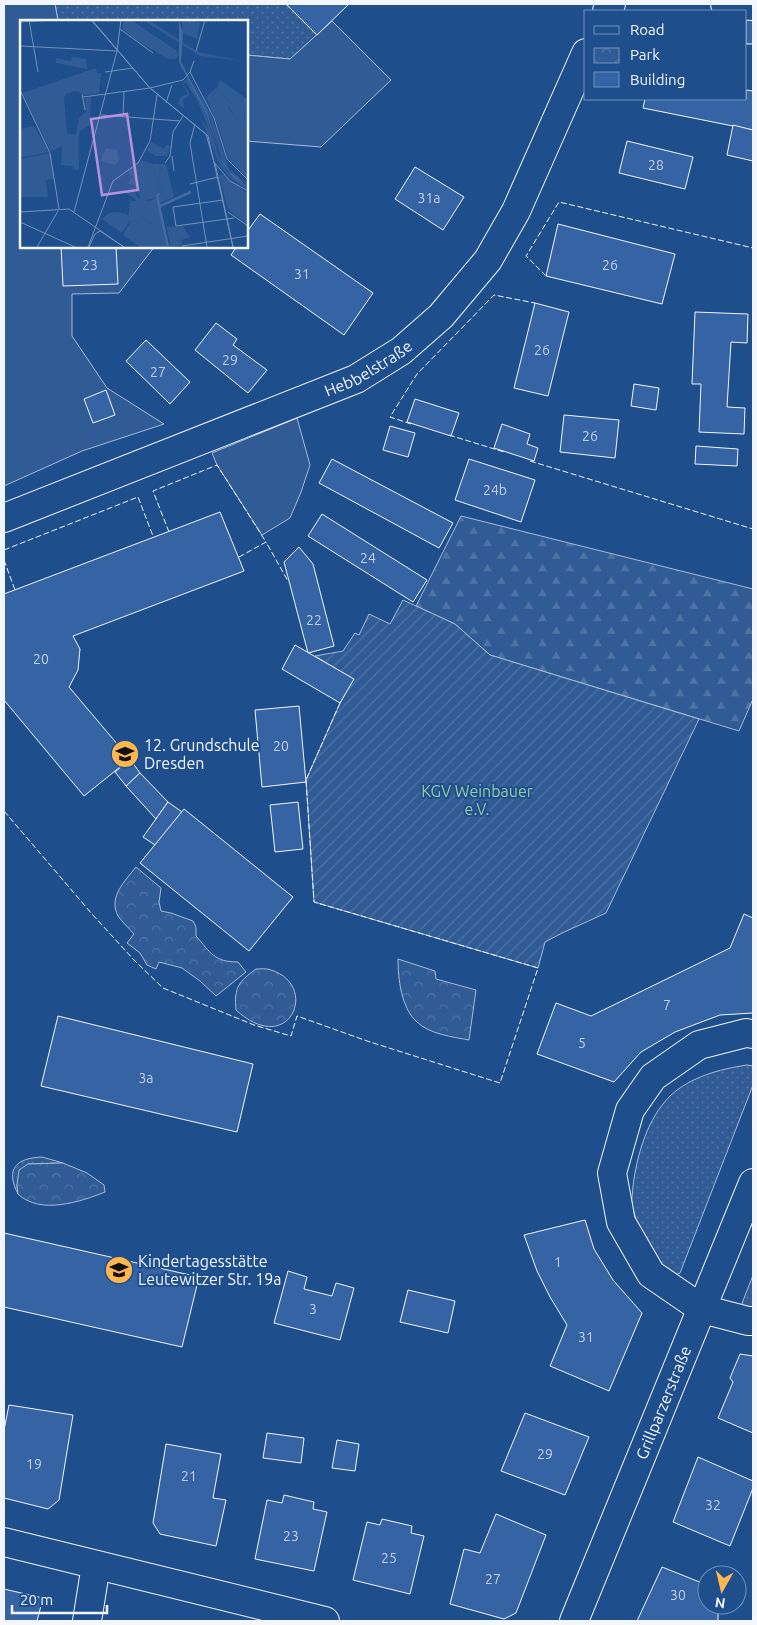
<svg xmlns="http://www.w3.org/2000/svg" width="757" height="1625" viewBox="0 0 757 1625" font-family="Ubuntu,sans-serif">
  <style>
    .grass { fill: url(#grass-dots); stroke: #a8bbd7 }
    .forest { fill: url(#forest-firs); stroke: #a8bbd7 }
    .park { fill: url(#park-crowns); stroke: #a8bbd7 }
    .garden { fill: url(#garden-furrows); stroke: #a8bbd7 }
    .built { fill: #305b95; stroke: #a8bbd7 }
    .building { fill: #3563a3; stroke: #f2f6ff }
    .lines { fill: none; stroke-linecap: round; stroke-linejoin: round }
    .street-casing { stroke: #f2f6ff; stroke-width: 30 }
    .street { stroke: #1f4e8c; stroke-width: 28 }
    .fence { stroke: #f2f6ff; stroke-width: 1; stroke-dasharray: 6 2.5; stroke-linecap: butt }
    .labels { text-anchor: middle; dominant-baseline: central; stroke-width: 4; stroke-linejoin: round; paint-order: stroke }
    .number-label { font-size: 14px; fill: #c3d1e8 }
    .street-label { font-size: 16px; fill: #f2f6ff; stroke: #1f4e8c }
    .poi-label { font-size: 16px; fill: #f2f6ff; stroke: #1f4e8c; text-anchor: start }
    .park-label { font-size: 16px; fill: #97c8a6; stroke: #1f4e8c }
    .inset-river { fill: none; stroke: #446ba0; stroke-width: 2.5 }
    .inset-road { fill: none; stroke: #7391ba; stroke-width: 1 }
    .view { fill: #b691df; fill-opacity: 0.15; stroke: #b691df; stroke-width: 2.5 }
    .inset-edge { fill: none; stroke: #f2f6ff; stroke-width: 2.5 }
  </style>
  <defs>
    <pattern id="grass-dots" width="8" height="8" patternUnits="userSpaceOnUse" patternTransform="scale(1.25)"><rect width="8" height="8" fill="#305b95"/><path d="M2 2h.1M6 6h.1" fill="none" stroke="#4e73a5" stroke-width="1.8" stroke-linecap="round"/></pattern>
    <pattern id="forest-firs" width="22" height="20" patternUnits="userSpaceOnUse" patternTransform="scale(1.25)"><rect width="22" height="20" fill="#305b95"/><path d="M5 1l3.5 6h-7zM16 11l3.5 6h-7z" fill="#4e73a5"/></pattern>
    <pattern id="park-crowns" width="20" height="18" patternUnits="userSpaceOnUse" patternTransform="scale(1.25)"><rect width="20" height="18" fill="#305b95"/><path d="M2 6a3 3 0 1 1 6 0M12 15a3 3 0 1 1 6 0" fill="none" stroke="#4e73a5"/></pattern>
    <pattern id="garden-furrows" width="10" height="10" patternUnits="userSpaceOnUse" patternTransform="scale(1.25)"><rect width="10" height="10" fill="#305b95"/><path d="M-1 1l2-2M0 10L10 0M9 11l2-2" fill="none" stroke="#4e73a5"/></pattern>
  </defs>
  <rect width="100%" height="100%" fill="#1f4e8c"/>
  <g class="grass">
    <path d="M55 4H286L317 35 290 59 246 55V21H58Z"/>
    <path d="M747 1065 753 1066V1085L680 1273 673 1276C667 1269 658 1262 653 1254 643 1240 636 1222 632 1205 631 1199 633 1192 633 1186 637 1155 647 1119 670 1096 690 1077 720 1069 747 1065Z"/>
    <path d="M42 1157 63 1163 28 1164 17 1185 18 1194C5 1169 16 1158 42 1157Z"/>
    <path d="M753 1275V1308L741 1306Z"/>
  </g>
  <path class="forest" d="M461 516 753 589V699L739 731 490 655 455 624 416 606Z"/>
  <g class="park">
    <path d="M136 867 161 888 159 902 161 911 171 913 193 921 196 927V936C211 953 214 962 238 962L246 972 216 996 200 981 182 968 159 962 156 969 147 965 140 953 127 943 134 934C129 928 122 922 118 916 108 897 125 881 136 867Z"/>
    <path d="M398 959 435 971 436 979 476 990 469 1040C453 1037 429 1034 417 1022 401 1008 398 978 398 959Z"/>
    <path d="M256 969C261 969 267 968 271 970 320 985 290 1059 236 1010 234 988 238 982 256 969Z"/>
    <path d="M63 1163 87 1173 104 1185 105 1192C80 1202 40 1215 18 1194L17 1185 19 1170 28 1164Z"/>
  </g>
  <path class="garden" d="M403 600 455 624 490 655 699 719 606 913 562 933 545 942 538 968 314 902 306 780 340 703 353 679 315 656 343 651 355 633 359 635 369 614 390 624Z"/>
  <g class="built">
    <path d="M4 4H55L58 21H21V246H155L119 293 72 294V336L107 388 164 424 82 451 4 486Z"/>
    <path d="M332 21 391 80 321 147 246 141V55L290 59Z"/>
    <path d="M297 418 310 465 301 492 290 518 262 535 217 465 212 453Z"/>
  </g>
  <g class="building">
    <path d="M286 4H349L317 35Z"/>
    <rect x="746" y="17" width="7" height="27"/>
    <path d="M746 90 753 91V130L643 108 645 99H746Z"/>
    <path d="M733 125 753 130V161L727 155Z"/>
    <path d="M627 141 693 157 685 189 619 173Z"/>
    <path d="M415 167 464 197 443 230 395 199Z"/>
    <path d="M260 214 373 293 344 335 231 255 237 246H246V233Z"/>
    <path d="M558 224 675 254 662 304 546 276Z"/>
    <path d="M61 246H116L118 284 63 286Z"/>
    <path d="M535 303 569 312 548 396 514 388Z"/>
    <path d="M695 312 748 314 747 343 731 342 727 407 745 408 744 434 699 432 701 384H692Z"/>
    <path d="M216 323 237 339 233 345 267 370 248 393 195 350Z"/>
    <path d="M146 340 190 382 170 404 126 361Z"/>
    <path d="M634 384 659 388 656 410 631 406Z"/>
    <path d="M106 390 115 415 93 423 84 399Z"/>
    <path d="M415 399 459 413 451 436 407 422Z"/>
    <path d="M564 415 619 420 615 458 560 452Z"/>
    <path d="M502 424 530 434 527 444 538 448 534 461 494 448Z"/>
    <path d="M390 426 415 433 408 457 383 450Z"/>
    <path d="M696 446 738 449 737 466 695 464Z"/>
    <path d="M332 459 453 523 439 548 319 483Z"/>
    <path d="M469 459 535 480 521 522 455 500Z"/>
    <path d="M220 512 244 571 73 636 80 649 78 670 69 687 130 759 84 796 4 700V594Z"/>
    <path d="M322 514 427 580 413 602 308 536Z"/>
    <path d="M299 547 313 564 334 646 308 653 284 562Z"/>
    <path d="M295 645 354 679 340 703 282 669Z"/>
    <path d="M299 706 306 782 262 787 255 710Z"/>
    <path d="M130 759 140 773 126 786 115 772Z"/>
    <path d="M140 773 168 802 156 819 126 786Z"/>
    <path d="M168 802 182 812 155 845 143 837Z"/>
    <path d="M298 802 303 849 275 852 270 805Z"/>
    <path d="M184 809 293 897 249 951 140 863Z"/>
    <path d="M744 914 753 918V1013L720 1015 675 1032 641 1052 614 1082 537 1054 556 1003 591 1016 730 948Z"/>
    <path d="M58 1016 253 1064 237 1132 41 1086Z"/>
    <path d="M585 1220 594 1249 613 1280 642 1313 609 1391 550 1366 567 1325 550 1297 537 1271 524 1235Z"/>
    <path d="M4 1233 199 1277 182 1347 4 1307Z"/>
    <path d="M288 1271 307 1277 304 1289 332 1296 336 1283 354 1288 340 1340 274 1323Z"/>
    <path d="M408 1290 455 1301 448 1333 400 1322Z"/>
    <path d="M740 1354 753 1356V1433L718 1418 733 1382 730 1378Z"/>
    <path d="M9 1405 73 1415 59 1500 48 1509 4 1498V1430Z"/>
    <path d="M525 1413 589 1437 565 1495 501 1471Z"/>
    <path d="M267 1433 304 1438 301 1463 263 1458Z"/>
    <path d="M337 1440 359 1444 355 1471 332 1468Z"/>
    <path d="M166 1444 221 1454 213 1498 226 1500 216 1546 160 1534 153 1523Z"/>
    <path d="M698 1457 753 1481V1488L730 1546 673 1522Z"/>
    <path d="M284 1495 314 1502 313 1509 327 1512 314 1571 255 1559 267 1500 282 1503Z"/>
    <path d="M496 1514 546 1535 516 1613 504 1619 450 1604 464 1549 480 1553Z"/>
    <path d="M382 1519 412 1526 411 1533 424 1536 410 1594 353 1580 367 1522 380 1525Z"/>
    <path d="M662 1567 707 1585V1605H718V1621H637Z"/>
    <path d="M4 1589 43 1598 37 1621H4Z"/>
  </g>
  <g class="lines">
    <defs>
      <g id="street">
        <path d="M725 4 753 6"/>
        <path d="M607 11 611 4"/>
        <path id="s1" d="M4 518 356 379 401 351 441 316 488 260 516 211 586 53"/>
        <path d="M753 1034 746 1033 699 1045 653 1077 630 1110 612 1173 621 1222 651 1274 702 1309 748 1321H753"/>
        <path d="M4 1542 325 1621"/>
        <path d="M87 1621 96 1565"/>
        <path id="s2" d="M574 1621 753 1183"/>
      </g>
    </defs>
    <use href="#street" class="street-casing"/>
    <use href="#street" class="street"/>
    <g class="fence">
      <path d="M546 276 526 256 559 202 753 248"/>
      <path d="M411 424 390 417 417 374 494 295 535 303"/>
      <path d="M449 435 504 452"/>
      <path d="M530 461 753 529"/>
      <path d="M169 532 153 491 217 465 266 542"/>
      <path d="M4 550 138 497 153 536"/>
      <path d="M239 557 266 542 288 581"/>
      <path d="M4 560 15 590"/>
      <path d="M4 811 92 914 134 960 163 988 254 1025 291 1036 297 1016 370 1042 500 1083 538 968 314 902 306 780 340 703"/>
    </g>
  </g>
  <defs>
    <symbol id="school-disc" viewBox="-11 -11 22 22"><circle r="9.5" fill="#ffb74d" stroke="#1f4e8c"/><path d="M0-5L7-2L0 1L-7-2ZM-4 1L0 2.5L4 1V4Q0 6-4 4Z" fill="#111"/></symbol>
  </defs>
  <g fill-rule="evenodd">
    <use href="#school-disc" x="109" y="738" width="32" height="32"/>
    <use href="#school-disc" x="103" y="1254" width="32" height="32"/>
  </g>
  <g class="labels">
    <g class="number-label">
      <text x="656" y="165">28</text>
      <text x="429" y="198">31a</text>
      <text x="90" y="265">23</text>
      <text x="610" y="265">26</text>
      <text x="302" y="274">31</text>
      <text x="542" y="350">26</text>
      <text x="230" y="360">29</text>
      <text x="158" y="372">27</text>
      <text x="590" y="436">26</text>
      <text x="495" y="490">24b</text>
      <text x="368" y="558">24</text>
      <text x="314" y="620">22</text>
      <text x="41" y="659">20</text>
      <text x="281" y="746">20</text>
      <text x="667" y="1005">7</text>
      <text x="582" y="1043">5</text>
      <text x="146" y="1078">3a</text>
      <text x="558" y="1262">1</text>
      <text x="313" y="1309">3</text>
      <text x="586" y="1337">31</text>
      <text x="545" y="1454">29</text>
      <text x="34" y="1464">19</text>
      <text x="189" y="1476">21</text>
      <text x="713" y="1505">32</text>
      <text x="291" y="1536">23</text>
      <text x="389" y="1558">25</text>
      <text x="493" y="1579">27</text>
      <text x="678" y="1595">30</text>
    </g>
    <g class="street-label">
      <text stroke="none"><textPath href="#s1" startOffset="394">Hebbelstraße</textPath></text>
      <text stroke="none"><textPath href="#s2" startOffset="236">Grillparzerstraße</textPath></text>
    </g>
    <g class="poi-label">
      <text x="144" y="745">12. Grundschule<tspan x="144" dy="18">Dresden</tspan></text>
      <text x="138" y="1261">Kindertagesstätte<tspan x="138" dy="18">Leutewitzer Str. 19a</tspan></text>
    </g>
    <g class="park-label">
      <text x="477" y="791">KGV Weinbauer<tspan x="477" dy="18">e.V.</tspan></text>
    </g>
  </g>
  <g transform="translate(20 20)">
    <rect width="228" height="228" fill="#1f4e8c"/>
    <path d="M104 0H111L157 31 158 35ZM123 0H129L178 32 223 41 180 36ZM170 56 192 97 209 149 227 164 215 157 206 147 201 138 191 102ZM168 58 186 93 198 134 207 151 227 166 226 169 210 158 200 146 181 99 189 110 179 84 166 62 163 63 169 73 168 77 163 79 164 88 158 84 160 77 168 74 162 63ZM200 60 227 79V101L224 96 217 100 208 86 211 84 197 67ZM14 106 29 132 0 138V109ZM112 165 117 177 129 181 137 178 145 207H136L123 198 118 203 108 200 110 181H117L103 171 112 169Z" fill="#305b95"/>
    <path d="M98 192 107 194 110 201 102 213 82 199 89 193Z" fill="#305b95"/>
    <path d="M104 0 158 35 156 39H148L115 19 102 8ZM162 0 180 2 177 19 163 13ZM52 37 66 39 67 49 36 43V38L51 41ZM76 48 77 53H81L79 73 65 75 56 71 46 74 44 78 47 113 56 115 59 98 66 92 65 78 71 77 70 105 60 111 59 115V150L52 149 53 146 41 145 42 126 31 132 2 73ZM197 67 211 84 208 87 217 100 199 108 186 77ZM131 122 144 129 146 125 150 126 147 136H136L127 131ZM86 128 97 130 99 141 95 145 80 141ZM30 133 34 159 26 160 28 177H1L0 139ZM132 144H146L154 177 139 183 136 175 141 172ZM202 154 227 173V205L208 189 199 155ZM123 198 136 207H145L147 227H120L103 215 111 201 118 203ZM163 206 170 218 161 220 162 225 150 227 147 207Z" fill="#305b95"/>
    <path d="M224 96 227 101V158L208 138 199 108ZM121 140 132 144 141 172 137 174V178L122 181 114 165 107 164 113 157 107 151Z" fill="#305b95"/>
    <path d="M159 0 163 13 161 42 187 92 201 138 209 151 227 166 214 158 203 144 186 93 159 42Z" fill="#446ba0"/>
    <path class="inset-river" d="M139 173 137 176 148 227M140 186 171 172"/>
    <path class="inset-road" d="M9 0 18 52M71 0 130 68 186 114 194 142 210 161 228 171M72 0 130 68 188 116 213 227M0 2 37 0M100 9 133 33M0 26 97 31M176 31 185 0M85 52 113 48M170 52 194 98 207 139 228 160M130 68 163 60 170 52 174 41M0 70 30 133 39 189M62 74 65 90M63 77 130 68M146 83 152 65M81 95 160 101M103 97 104 71M175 104 170 123 187 227M152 136 154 151M145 143 150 136 153 112 163 96M195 143 213 227M170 164 198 157M203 180 153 187 156 206 214 198M0 192 49 189 104 227M54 192 97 31 101 0M208 192 228 206M0 202 55 227M162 226 228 216M17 227 38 191M68 227 93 161 118 143 130 121 137 75M69 227 75 214 80 211 104 227"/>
    <path class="view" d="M107 94 118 170 82 175 71 99Z"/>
    <rect width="228" height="228" class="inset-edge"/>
  </g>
  <rect width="757" height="1625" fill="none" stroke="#f2f6ff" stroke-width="10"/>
  <rect x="584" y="10" width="162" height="90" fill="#1f4e8c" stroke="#7391ba"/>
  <rect x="594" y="26" width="25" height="8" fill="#1f4e8c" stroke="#7391ba"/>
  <text x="630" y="35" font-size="15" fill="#f2f6ff">Road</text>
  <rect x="594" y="48" width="25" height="15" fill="url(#park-crowns)" stroke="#7391ba"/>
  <text x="630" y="60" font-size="15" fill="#f2f6ff">Park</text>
  <rect x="594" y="72" width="25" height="15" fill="#3563a3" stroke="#7391ba"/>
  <text x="630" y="85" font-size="15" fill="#f2f6ff">Building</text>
  <g transform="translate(722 1590) rotate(188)"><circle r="24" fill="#1f4e8c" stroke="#7391ba"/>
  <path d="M0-4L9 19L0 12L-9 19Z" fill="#ffb74d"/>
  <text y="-8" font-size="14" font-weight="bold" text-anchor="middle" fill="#f2f6ff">N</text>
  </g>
  <path d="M12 1605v8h95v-8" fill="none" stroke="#f2f6ff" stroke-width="2.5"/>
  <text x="20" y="1605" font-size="15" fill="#f2f6ff" stroke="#1f4e8c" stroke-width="4" paint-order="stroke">20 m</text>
</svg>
